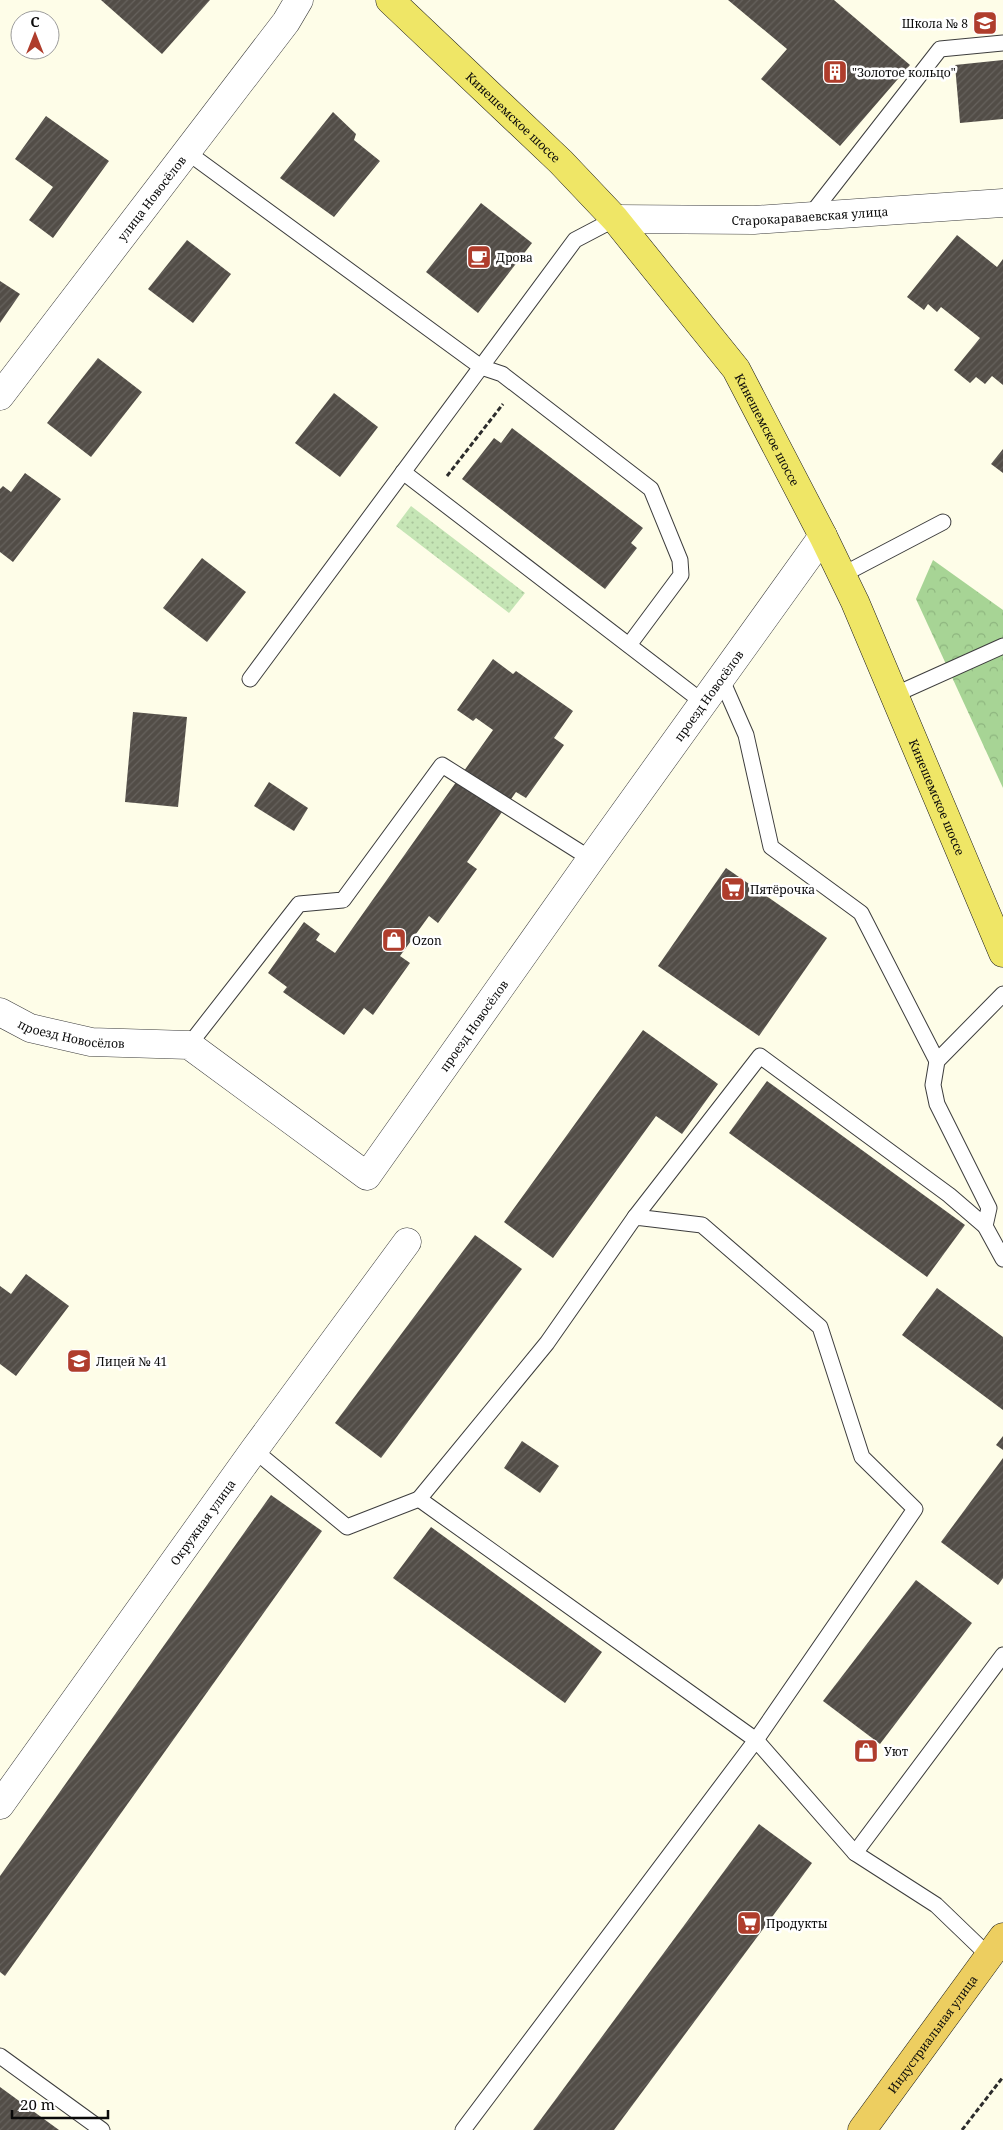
<svg xmlns="http://www.w3.org/2000/svg" width="1003" height="2130" viewBox="0 0 1003 2130" font-family="'Noto Serif',serif">
  <style>
    .grass { fill: url(#grass-dots) }
    .forest { fill: url(#forest-crowns) }
    .building { fill: url(#building-hatch) }
    .lines { fill: none; stroke-linecap: round; stroke-linejoin: round }
    .service-casing { stroke: #3d3d3d; stroke-width: 17 }
    .minor-casing { stroke: #3d3d3d; stroke-width: 29 }
    .primary-casing { stroke: #1b1b1b; stroke-width: 29 }
    .trunk-casing { stroke: #1b1b1b; stroke-width: 29 }
    .path { stroke: #2c2c2c; stroke-width: 3; stroke-dasharray: 5 2.5; stroke-linecap: butt }
    .service { stroke: #fff; stroke-width: 15 }
    .minor { stroke: #fff; stroke-width: 28 }
    .primary { stroke: #efe666; stroke-width: 28 }
    .trunk { stroke: #edce60; stroke-width: 28 }
    .labels { text-anchor: middle; dominant-baseline: central; stroke-width: 5; stroke-linejoin: round; paint-order: stroke }
    .poi-label { font-size: 12px; fill: #0a0a0a; stroke: #fff; text-anchor: start }
    .street-label { font-size: 12px; fill: #0a0a0a; stroke: #fff }
  </style>
  <defs>
    <pattern id="grass-dots" width="8" height="8" patternUnits="userSpaceOnUse" patternTransform="scale(1.25)"><rect width="8" height="8" fill="#c5e5b5"/><path d="M2 2h.1M6 6h.1" fill="none" stroke="#a8c39a" stroke-width="1.8" stroke-linecap="round"/></pattern>
    <pattern id="forest-crowns" width="20" height="18" patternUnits="userSpaceOnUse" patternTransform="scale(1.25)"><rect width="20" height="18" fill="#a7d495"/><path d="M2 6a3 3 0 1 1 6 0M12 15a3 3 0 1 1 6 0" fill="none" stroke="#8eb57f"/></pattern>
    <pattern id="building-hatch" width="6" height="6" patternUnits="userSpaceOnUse" patternTransform="scale(1.25)"><rect width="6" height="6" fill="#524d47"/><path d="M-1 1l2-2M0 6l6-6M5 7l2-2" fill="none" stroke="#66625d"/></pattern>
  </defs>
  <rect width="100%" height="100%" fill="#fefde8"/>
  <path class="grass" d="M411 506 525 593 509 613 396 526Z"/>
  <path class="forest" d="M933 560 1003 610V788L916 599Z"/>
  <g class="building">
    <path d="M101 0H210L162 54Z"/>
    <path d="M728 0H834L910 65 840 146 761 79 787 49Z"/>
    <path d="M1003 60V119L960 123 955 65Z"/>
    <path d="M333 112 356 134 354 140 380 161 334 217 280 178Z"/>
    <path d="M46 116 109 161 53 238 29 220 53 187 15 159Z"/>
    <path d="M481 203 532 243 478 313 426 272Z"/>
    <path d="M957 235 997 267 1003 259V385L992 376 985 384 976 377 970 383 954 370 980 338 941 307 937 312 928 304 924 310 907 297Z"/>
    <path d="M187 240 231 274 193 323 148 289Z"/>
    <path d="M0 281 20 294 0 323Z"/>
    <path d="M98 358 142 392 91 457 47 423Z"/>
    <path d="M334 393 378 427 340 477 295 443Z"/>
    <path d="M512 428 643 528 631 543 637 548 605 589 462 479 494 438 501 443Z"/>
    <path d="M1003 449V473L991 464Z"/>
    <path d="M25 473 61 499 13 562 0 552V489L3 486 11 492Z"/>
    <path d="M202 558 246 592 207 642 163 608Z"/>
    <path d="M493 659 513 674 516 671 573 711 554 738 564 745 526 798 516 792 467 862 477 869 438 923 429 916 400 956 410 963 373 1015 364 1008 344 1035 283 992 287 987 268 973 304 922 320 934 316 940 335 953 493 730 476 718 473 721 457 710Z"/>
    <path d="M133 712 187 717 178 807 125 802Z"/>
    <path d="M269 782 308 808 294 831 254 806Z"/>
    <path d="M726 868 827 938 759 1036 658 966Z"/>
    <path d="M643 1030 718 1084 682 1134 656 1116 553 1258 504 1222Z"/>
    <path d="M767 1081 965 1225 927 1277 729 1133Z"/>
    <path d="M475 1235 522 1269 381 1458 335 1423Z"/>
    <path d="M26 1274 69 1306 16 1376 0 1364V1286L11 1294Z"/>
    <path d="M937 1288 1003 1337V1410L902 1335Z"/>
    <path d="M1003 1436V1450L996 1445Z"/>
    <path d="M522 1441 559 1466 540 1493 504 1468Z"/>
    <path d="M1003 1458V1578L998 1585 941 1542Z"/>
    <path d="M271 1495 322 1531 5 1976 0 1972V1876Z"/>
    <path d="M431 1527 602 1652 565 1703 393 1578Z"/>
    <path d="M916 1580 972 1623 880 1744 823 1701Z"/>
    <path d="M759 1824 812 1863 614 2130H533Z"/>
    <path d="M0 2087 59 2130H0Z"/>
  </g>
  <g class="lines">
    <defs>
      <g id="service">
        <path d="M187 152 481 367 502 374 651 489 680 560 681 575 629 645"/>
        <path d="M809 217 940 49 1003 43"/>
        <path d="M403 472 704 703"/>
        <path d="M842 575 943 522"/>
        <path d="M721 678 746 735 771 847 861 913 937 1061"/>
        <path d="M250 679 575 240 615 219"/>
        <path d="M894 695 1003 646"/>
        <path d="M189 1045 299 904 343 900 442 765 591 859"/>
        <path d="M635 1217 702 1225 820 1327 862 1457 915 1509 756 1740 419 1499 547 1343Z"/>
        <path d="M635 1217 760 1056 949 1195 985 1226 989 1208 937 1104 933 1085 937 1061 1003 994"/>
        <path d="M985 1226 1003 1259"/>
        <path d="M254 1450 347 1527 419 1499"/>
        <path d="M855 1853 1003 1655"/>
        <path d="M0 2056 102 2130"/>
        <path d="M463 2130 756 1740 855 1853 936 1905 989 1956"/>
      </g>
      <g id="minor">
        <path id="s1" d="M615 219 754 220 1003 203"/>
        <path id="s2" d="M0 396 286 22 299 0"/>
        <path id="s3" d="M0 1012 30 1028 91 1042 189 1045 367 1176 591 859 823 536"/>
        <path id="s4" d="M0 1805 254 1450 407 1242"/>
      </g>
      <g id="primary">
        <path id="s5" d="M390 0 561 162 615 219 736 369 823 536 855 602 1003 953"/>
      </g>
      <g id="trunk">
        <path id="s6" d="M862 2130 1003 1937"/>
      </g>
    </defs>
    <use href="#service" class="service-casing"/>
    <use href="#minor" class="minor-casing"/>
    <use href="#primary" class="primary-casing"/>
    <use href="#trunk" class="trunk-casing"/>
    <g class="path">
      <path d="M447 476 503 404"/>
      <path d="M962 2130 1003 2077"/>
    </g>
    <use href="#service" class="service"/>
    <use href="#minor" class="minor"/>
    <use href="#primary" class="primary"/>
    <use href="#trunk" class="trunk"/>
  </g>
  <defs>
    <symbol id="school-square" viewBox="-11 -11 22 22"><rect x="-9" y="-9" width="18" height="18" rx="4" fill="#af3d2c" stroke="#fff"/><path d="M0-5L7-2L0 1L-7-2ZM-4 1L0 2.5L4 1V4Q0 6-4 4Z" fill="#fff"/></symbol>
    <symbol id="building-square" viewBox="-11 -11 22 22"><rect x="-9" y="-9" width="18" height="18" rx="4" fill="#af3d2c" stroke="#fff"/><path d="M-4-6H4V6H1V3H-1V6H-4ZM-2.5-4.3h1.7v1.8h-1.7ZM.8-4.3h1.7v1.8H.8ZM-2.5-1h1.7V.8h-1.7ZM.8-1h1.7V.8H.8Z" fill="#fff"/></symbol>
    <symbol id="cafe-square" viewBox="-11 -11 22 22"><rect x="-9" y="-9" width="18" height="18" rx="4" fill="#af3d2c" stroke="#fff"/><path d="M-5.5-4.5H6V0H3Q3 3.5 0 3.5H-2.5Q-5.5 3.5-5.5 0ZM3-3.2v2h1.7v-2ZM-6 4.5H4V6H-6Z" fill="#fff"/></symbol>
    <symbol id="supermarket-square" viewBox="-11 -11 22 22"><rect x="-9" y="-9" width="18" height="18" rx="4" fill="#af3d2c" stroke="#fff"/><path d="M-6-5.5h2.5l.6 2H6L4.5 2H-2.5L-4.4-4H-6ZM-1.5 3.2a1.3 1.3 0 1 0 .1 0ZM3 3.2a1.3 1.3 0 1 0 .1 0Z" fill="#fff"/></symbol>
    <symbol id="shop-square" viewBox="-11 -11 22 22"><rect x="-9" y="-9" width="18" height="18" rx="4" fill="#af3d2c" stroke="#fff"/><path d="M-5-2.5h2.3a2.7 3.5 0 0 1 5.4 0H5L5.5 6h-11ZM-1.5-2.5h3a1.5 2.3 0 0 0-3 0Z" fill="#fff"/></symbol>
  </defs>
  <g fill-rule="evenodd">
    <use href="#school-square" x="971" y="9" width="28" height="28"/>
    <use href="#building-square" x="821" y="58" width="28" height="28"/>
    <use href="#cafe-square" x="465" y="243" width="28" height="28"/>
    <use href="#supermarket-square" x="719" y="875" width="28" height="28"/>
    <use href="#shop-square" x="380" y="926" width="28" height="28"/>
    <use href="#school-square" x="65" y="1347" width="28" height="28"/>
    <use href="#shop-square" x="852" y="1737" width="28" height="28"/>
    <use href="#supermarket-square" x="735" y="1909" width="28" height="28"/>
  </g>
  <g class="labels">
    <g class="poi-label">
      <text x="968" y="23" text-anchor="end">Школа № 8</text>
      <text x="852" y="72">"Золотое кольцо"</text>
      <text x="496" y="257">Дрова</text>
      <text x="750" y="889">Пятёрочка</text>
      <text x="412" y="940">Ozon</text>
      <text x="96" y="1361">Лицей № 41</text>
      <text x="884" y="1751">Уют</text>
      <text x="766" y="1923">Продукты</text>
    </g>
    <g class="street-label">
      <text stroke="none"><textPath href="#s5" startOffset="170">Кинешемское шоссе</textPath></text>
      <text stroke="none"><textPath href="#s2" startOffset="249">улица Новосёлов</textPath></text>
      <text stroke="none"><textPath href="#s1" startOffset="195">Старокараваевская улица</textPath></text>
      <text stroke="none"><textPath href="#s5" startOffset="575">Кинешемское шоссе</textPath></text>
      <text stroke="none"><textPath href="#s3" startOffset="1005">проезд Новосёлов</textPath></text>
      <text stroke="none"><textPath href="#s5" startOffset="980">Кинешемское шоссе</textPath></text>
      <text stroke="none"><textPath href="#s3" startOffset="600">проезд Новосёлов</textPath></text>
      <text stroke="none"><textPath href="#s3" startOffset="76">проезд Новосёлов</textPath></text>
      <text stroke="none"><textPath href="#s4" startOffset="348">Окружная улица</textPath></text>
      <text stroke="none"><textPath href="#s6" startOffset="119">Индустриальная улица</textPath></text>
    </g>
  </g>
  <g transform="translate(35 35)"><circle r="24" fill="#ffffff" stroke="#9d9d9d"/>
  <path d="M0-4L9 19L0 12L-9 19Z" fill="#af3d2c"/>
  <text y="-8" font-size="14" font-weight="bold" text-anchor="middle" fill="#0a0a0a">С</text>
  </g>
  <path d="M12 2110v8h96v-8" fill="none" stroke="#0a0a0a" stroke-width="2.5"/>
  <text x="20" y="2110" font-size="15" fill="#0a0a0a" stroke="#ffffff" stroke-width="4" paint-order="stroke">20 m</text>
</svg>
